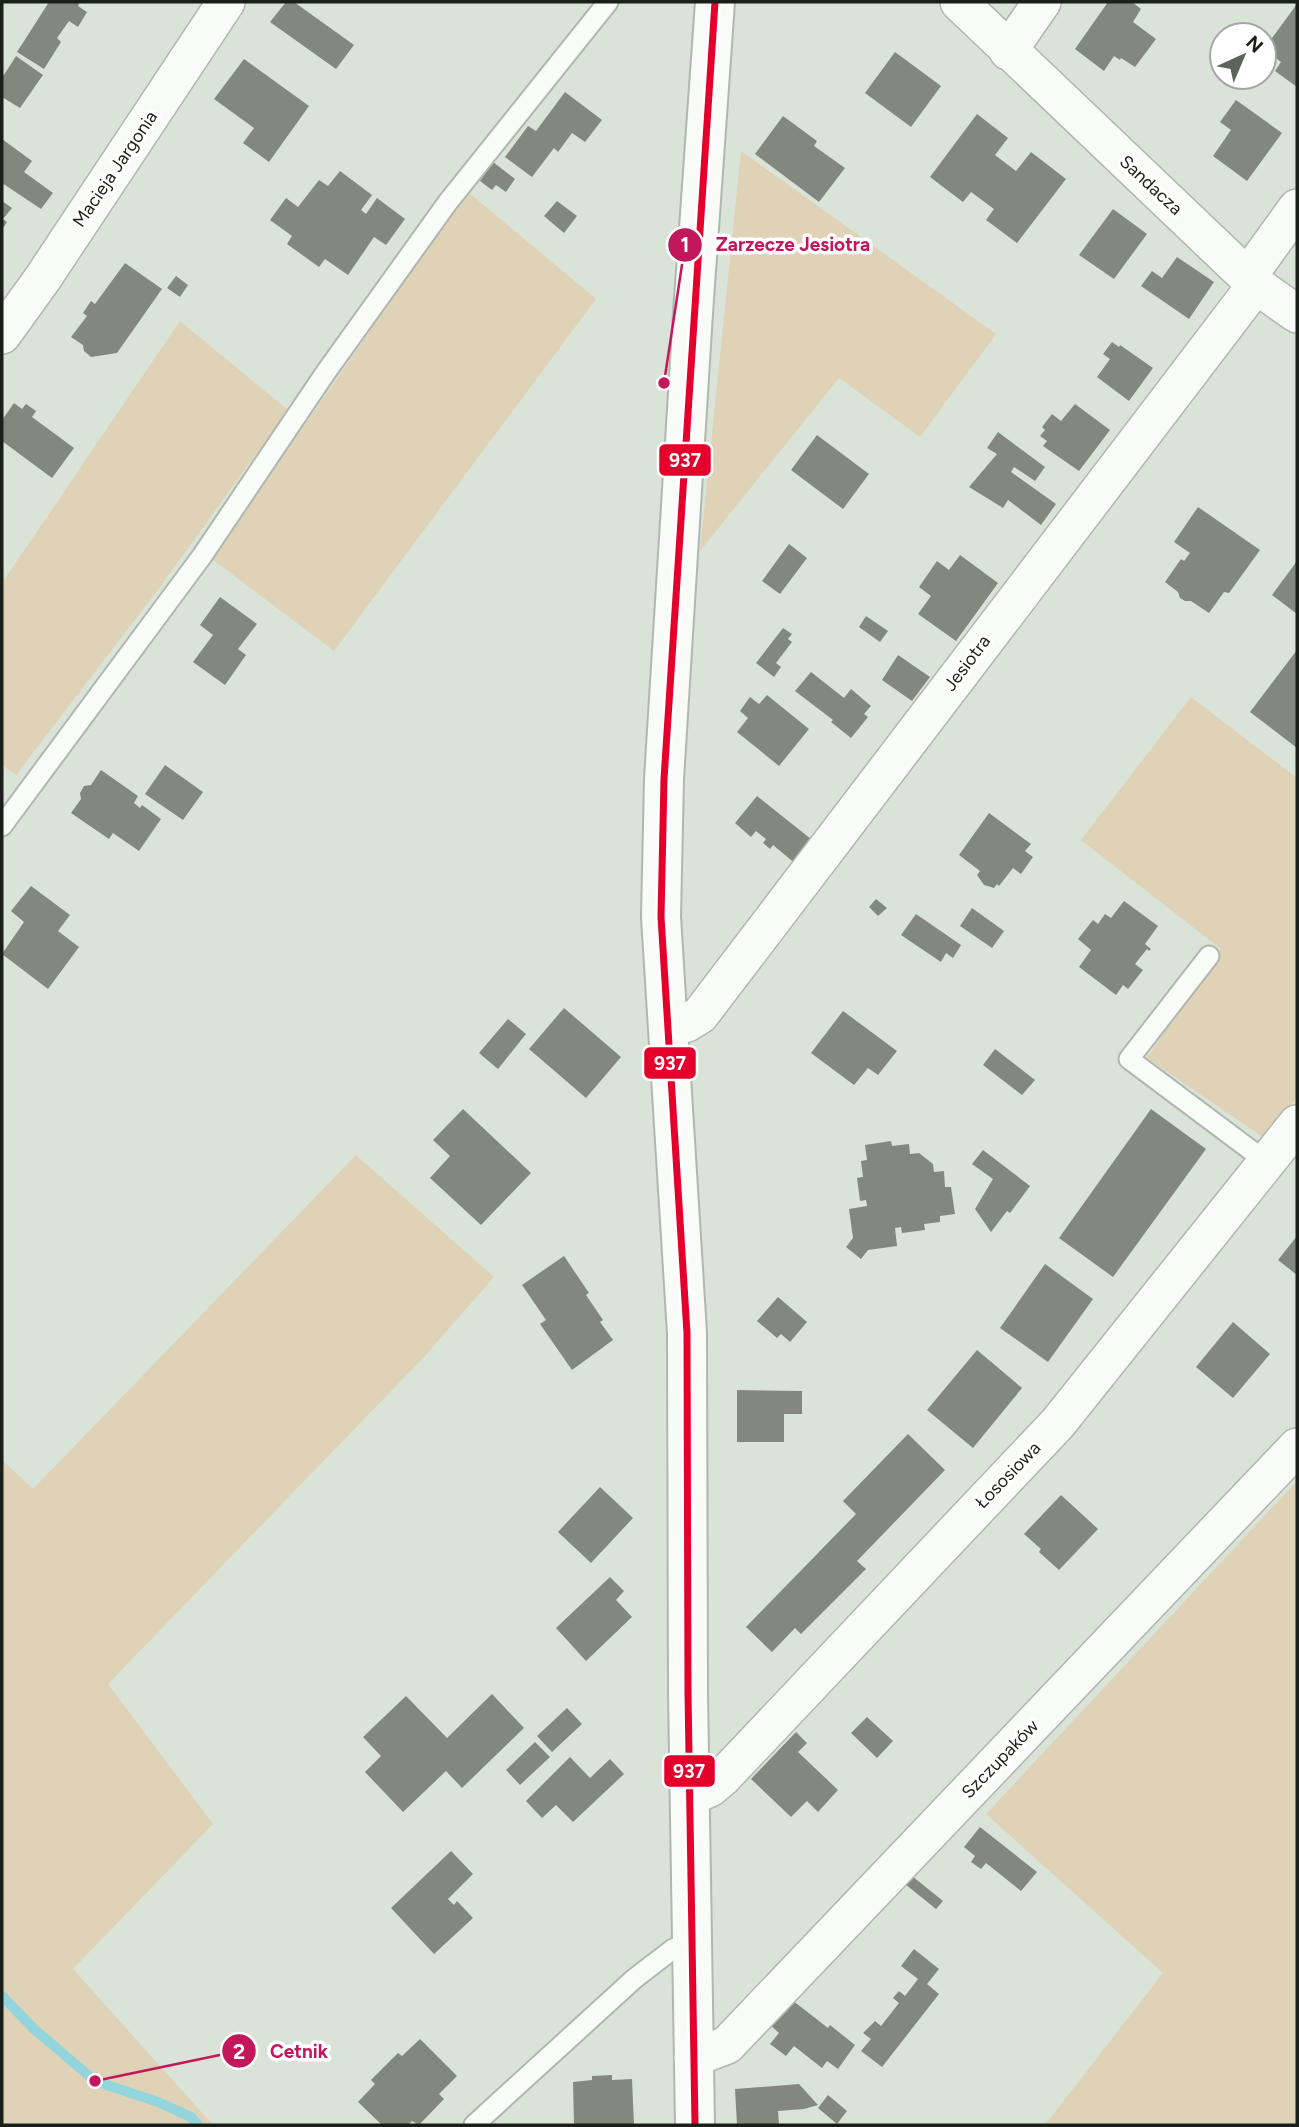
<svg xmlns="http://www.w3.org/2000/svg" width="1299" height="2127" viewBox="0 0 1299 2127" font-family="Figtree,sans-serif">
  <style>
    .green { fill: #dfd2b6 }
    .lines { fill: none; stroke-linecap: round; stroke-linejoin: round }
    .stream { stroke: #93d5dc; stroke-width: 10 }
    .building { fill: #83887f }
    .service-casing { stroke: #b0b7af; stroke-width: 23 }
    .minor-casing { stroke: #b0b7af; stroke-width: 40 }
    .tertiary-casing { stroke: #b0b7af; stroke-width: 42 }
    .service { stroke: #f9fbf9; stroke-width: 19 }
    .minor { stroke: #f9fbf9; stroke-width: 37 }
    .tertiary { stroke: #f9fbf9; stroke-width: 38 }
    .bus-1-casing { stroke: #fff; stroke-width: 12 }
    .bus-1 { stroke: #e4002b; stroke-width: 7 }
    .labels { text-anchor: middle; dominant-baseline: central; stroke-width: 7; stroke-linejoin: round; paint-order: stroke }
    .street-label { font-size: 18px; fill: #1a2019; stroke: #fff }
    .leader { fill: none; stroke: #c2185b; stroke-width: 2.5 }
    .callout-dot { fill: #c2185b; stroke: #fff; stroke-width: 2.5 }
    .mark-label { font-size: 21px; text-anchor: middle; font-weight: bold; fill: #fff }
    .callout-label { font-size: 19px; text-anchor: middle; font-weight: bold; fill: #c2185b; stroke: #fff; stroke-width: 7; stroke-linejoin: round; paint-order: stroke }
    .line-badge { stroke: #fff; stroke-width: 2.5 }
    .badge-label { font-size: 19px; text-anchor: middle; font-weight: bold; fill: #fff }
  </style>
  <rect width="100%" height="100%" fill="#dae3d8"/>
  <g class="green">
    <path d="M741 151 996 334 920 437 839 378 700 551Z"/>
    <path d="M467 191 596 299 334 651 212 559Z"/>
    <path d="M180 321 288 410 157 591 16 775 2 765V583Z"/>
    <path d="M1191 697 1297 778V1097L1264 1138 1147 1058 1221 949 1081 840Z"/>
    <path d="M356 1155 494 1277 424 1357 108 1684 213 1824 73 1969 213 2125H2V1460L33 1489Z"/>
    <path d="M1297 1481V2125H1045L1163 1973 986 1814Z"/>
  </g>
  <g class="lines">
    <path class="stream" d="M2 1996 34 2029 95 2081 158 2102 191 2117 198 2125"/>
  </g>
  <g class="building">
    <path d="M49 2H80L78 6 87 12 78 27 69 21 57 38 61 42 44 69 17 52Z"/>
    <path d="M286 2H294L354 45 336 69 270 22Z"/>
    <path d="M1108 2H1132L1141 9 1133 22 1156 39 1135 67 1121 58 1120 60 1114 56 1104 71 1075 49Z"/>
    <path d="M1297 4V87L1275 71 1281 62 1264 49Z"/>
    <path d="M895 52 941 86 911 127 865 93Z"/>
    <path d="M16 56 43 75 20 108 2 97V78Z"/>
    <path d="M244 59 309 106 269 162 243 143 254 128 214 99Z"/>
    <path d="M565 92 602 120 585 142 572 133 558 152 554 148 532 177 505 157 528 126 536 131Z"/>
    <path d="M1236 100 1282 133 1247 181 1213 156 1231 130 1220 122Z"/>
    <path d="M977 114 1008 138 995 155 1016 171 1031 152 1066 179 1017 243 986 220 994 209 971 192 963 202 930 177Z"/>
    <path d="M783 116 817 141 814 146 845 168 819 202 755 154Z"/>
    <path d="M2 139 32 161 24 172 53 193 41 209 2 183Z"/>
    <path d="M493 162 515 179 506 192 496 185 492 190 480 181Z"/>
    <path d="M340 171 372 195 361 210 366 214 377 198 405 219 386 245 374 237 348 275 325 259 319 267 287 244 292 236 270 220 286 198 298 207 319 180 328 186Z"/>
    <path d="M2 201 12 208 3 219 7 222 2 230Z"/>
    <path d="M557 201 577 216 564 233 544 216Z"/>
    <path d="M1113 209 1147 234 1114 279 1079 255Z"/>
    <path d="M1177 257 1214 282 1189 319 1141 286 1152 271 1162 278Z"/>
    <path d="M125 263 162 289 117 353 91 357 84 351 83 345 71 337 87 316 83 313 91 301 95 304Z"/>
    <path d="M176 276 188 285 180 297 167 288Z"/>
    <path d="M1112 342 1119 347 1120 345 1153 368 1129 401 1097 377 1110 359 1103 354Z"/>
    <path d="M14 403 22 409 26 404 36 411 32 417 74 448 52 478 2 441V420Z"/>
    <path d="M1075 404 1110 430 1079 471 1043 446 1047 441 1040 436 1045 430 1042 427 1052 414 1061 421Z"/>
    <path d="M998 432 1045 467 1035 481 1014 467 1011 472 1056 504 1041 525 1008 500 1003 508 969 487 997 454 987 448Z"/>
    <path d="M817 435 869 474 843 509 791 470Z"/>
    <path d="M1198 507 1260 550 1229 593 1224 592 1209 613 1191 601H1185L1180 598 1178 592 1165 582 1181 559 1184 561 1190 553 1174 542Z"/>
    <path d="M789 544 807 558 780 594 762 581Z"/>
    <path d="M960 555 998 583 956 641 918 614 931 596 919 587 937 561 949 570Z"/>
    <path d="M1297 561V614L1272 595Z"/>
    <path d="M220 597 257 624 238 649 246 655 225 685 193 662 213 635 200 625Z"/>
    <path d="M866 616 888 631 880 642 859 627Z"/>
    <path d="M783 628 792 634 788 639 792 642 776 663 781 667 774 677 756 663Z"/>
    <path d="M1297 650V748L1250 712Z"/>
    <path d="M898 655 930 677 912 701 882 680Z"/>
    <path d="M811 672 844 698 851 689 871 706 864 714 868 717 851 738 831 722 833 720 795 691Z"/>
    <path d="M767 695 809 729 779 766 737 732 748 718 740 711 750 697 759 704Z"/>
    <path d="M165 765 203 792 183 820 145 794Z"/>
    <path d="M101 770 138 796 134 803 140 808 142 805 161 819 139 851 113 833 109 839 71 813 81 799 80 793 84 786 91 785Z"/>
    <path d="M757 796 816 843 797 865 773 845 770 849 763 843 766 839 756 831 751 837 735 823Z"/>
    <path d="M989 813 1031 844 1025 851 1033 857 1021 874 1013 868 999 886 997 884 994 888 984 885 977 875 980 871 959 855Z"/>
    <path d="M31 886 70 915 58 931 79 947 48 989 2 954 24 922 11 911Z"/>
    <path d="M876 899 887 908 878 916 869 907Z"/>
    <path d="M1124 901 1158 926 1145 944 1151 949 1149 951 1147 949 1135 964 1143 970 1128 989 1123 985 1116 995 1079 967 1091 950 1078 939 1093 920 1098 924 1105 914 1111 918Z"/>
    <path d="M972 908 1004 931 992 948 960 926Z"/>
    <path d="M916 914 961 945 953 958 946 953 941 962 901 935Z"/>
    <path d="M564 1008 621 1057 586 1098 529 1049Z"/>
    <path d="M843 1011 897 1051 878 1075 868 1068 854 1085 811 1053Z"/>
    <path d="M508 1019 526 1034 498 1069 479 1053Z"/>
    <path d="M995 1049 1035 1080 1022 1095 983 1065Z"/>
    <path d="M463 1109 531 1173 481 1225 430 1178 450 1156 433 1140Z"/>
    <path d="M1151 1109 1206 1149 1113 1277 1059 1238Z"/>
    <path d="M891 1141 892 1146 909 1144 910 1154 919 1153 933 1164 934 1172 944 1171 945 1187H951L955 1214 940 1216V1222L924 1224 925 1230 902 1233 901 1227 895 1228 897 1246 868 1250 861 1259 846 1247 853 1238 849 1209 867 1206 866 1200 860 1201 857 1178 863 1177 861 1161 867 1160 865 1145Z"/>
    <path d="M983 1150 1030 1186 1010 1213 1007 1211 991 1232 975 1209 993 1179 972 1164Z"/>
    <path d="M1297 1236V1275L1278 1260Z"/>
    <path d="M564 1256 589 1293 586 1295 603 1320 600 1322 613 1340 572 1370 540 1324 546 1320 522 1285Z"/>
    <path d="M1045 1264 1093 1299 1048 1362 1000 1328Z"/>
    <path d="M778 1297 807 1322 790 1342 781 1334 777 1338 757 1321Z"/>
    <path d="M1233 1322 1270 1354 1233 1398 1196 1367Z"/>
    <path d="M977 1350 1022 1388 973 1448 927 1410Z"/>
    <path d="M737 1390 802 1391V1414H784V1442H737Z"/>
    <path d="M908 1434 945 1470 857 1561 866 1569 801 1634 795 1628 772 1652 746 1627 856 1514 843 1501Z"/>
    <path d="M600 1487 633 1518 591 1563 558 1532Z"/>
    <path d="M1061 1495 1098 1529 1059 1570 1039 1552 1041 1549 1024 1534Z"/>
    <path d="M610 1577 624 1591 616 1600 632 1617 586 1661 556 1628Z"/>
    <path d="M492 1694 524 1728 462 1788 446 1771 403 1812 365 1772 381 1756 363 1737 406 1696 447 1738Z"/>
    <path d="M567 1708 582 1724 552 1752 537 1736Z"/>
    <path d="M867 1717 893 1741 877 1758 851 1733Z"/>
    <path d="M796 1732 807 1743 798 1752 838 1790 818 1812 807 1801 791 1817 751 1779Z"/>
    <path d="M535 1742 550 1757 520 1785 506 1770Z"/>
    <path d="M570 1757 590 1778 610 1759 624 1774 573 1822 556 1805 542 1818 526 1801Z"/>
    <path d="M980 1827 1037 1872 1021 1891 986 1863 981 1869 971 1862 975 1856 964 1847Z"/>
    <path d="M451 1851 473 1874 448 1899 454 1905 457 1901 473 1918 434 1954 391 1908Z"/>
    <path d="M912 1876 943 1901 936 1909 905 1884Z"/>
    <path d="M914 1949 939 1969 927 1984 939 1994 882 2067 861 2051 871 2039 863 2033 875 2021 881 2026 899 2003 893 1998 899 1991 905 1996 918 1979 901 1966Z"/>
    <path d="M792 2000 828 2028 830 2025 855 2045 838 2069 827 2061 822 2068 794 2046 786 2056 770 2044 779 2033 768 2023Z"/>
    <path d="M420 2039 457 2076 439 2094 444 2099 419 2125 412 2121 408 2125H382L358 2102 375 2084 371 2080 398 2053 402 2056Z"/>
    <path d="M612 2075V2080L632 2079 634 2125H574L573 2082 592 2080V2076Z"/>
    <path d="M799 2084 818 2105 804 2109 778 2111 779 2125H737L735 2089Z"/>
    <path d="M828 2095 847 2111 837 2124 818 2108Z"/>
  </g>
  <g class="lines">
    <defs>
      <g id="service">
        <path d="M2 826 202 556 326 372 448 202 608 2"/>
        <path d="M1209 956 1129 1059 1268 1163"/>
        <path d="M474 2125 634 1979 673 1949 692 1941"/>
      </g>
      <g id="minor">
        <path d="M959 2 1256 285 1297 314"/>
        <path d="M1008 51 1042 2"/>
        <path d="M1248 276 1297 208"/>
        <path d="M2 335 43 278 226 2"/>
        <path d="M668 1028 687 1023 700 1015 1256 285"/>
        <path d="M690 1797 710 1788 722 1778 1058 1423 1297 1124"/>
        <path d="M693 2058 727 2045 1297 1447"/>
      </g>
      <path id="tertiary" d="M695 2125 688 1693 687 1333 661 917 664 779 693 313 715 2"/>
    </defs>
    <use href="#service" class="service-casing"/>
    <use href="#minor" class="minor-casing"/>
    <use href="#tertiary" class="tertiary-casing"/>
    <use href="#service" class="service"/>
    <use href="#minor" class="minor"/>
    <use href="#tertiary" class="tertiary"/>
    <defs>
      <path id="bus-1" d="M695 2125 688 1693 687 1333 661 917 664 779 715 2"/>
    </defs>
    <use href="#bus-1" class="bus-1-casing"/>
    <use href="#bus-1" class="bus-1"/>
  </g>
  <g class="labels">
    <g class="street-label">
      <text transform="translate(115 169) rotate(-56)">Macieja Jargonia</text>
      <text transform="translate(1151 185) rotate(43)">Sandacza</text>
      <text transform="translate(967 663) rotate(-53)">Jesiotra</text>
      <text transform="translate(1008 1475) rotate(-46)">Łososiowa</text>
      <text transform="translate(1000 1759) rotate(-46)">Szczupaków</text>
    </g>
  </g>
  <path class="leader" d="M664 383L685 245M95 2081L239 2051"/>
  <g class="callout-dot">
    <circle cx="664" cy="383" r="7"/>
    <circle cx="95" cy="2081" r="7"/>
    <circle cx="685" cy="245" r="18"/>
    <circle cx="239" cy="2051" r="18"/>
  </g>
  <g class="mark-label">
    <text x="685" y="252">1</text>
    <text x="239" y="2059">2</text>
  </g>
  <g class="callout-label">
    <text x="793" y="251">Zarzecze Jesiotra</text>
    <text x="299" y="2058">Cetnik</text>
  </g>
  <g class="line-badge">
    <rect x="658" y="443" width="54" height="34" rx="7" fill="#e4002b"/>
    <rect x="643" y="1046" width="54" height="34" rx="7" fill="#e4002b"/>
    <rect x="663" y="1754" width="53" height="34" rx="7" fill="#e4002b"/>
  </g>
  <g class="badge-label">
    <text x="685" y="467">937</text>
    <text x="670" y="1070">937</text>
    <text x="689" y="1778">937</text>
  </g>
  <rect width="1299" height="2127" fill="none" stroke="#1a2019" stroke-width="7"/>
  <g transform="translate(1243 56) rotate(44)"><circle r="33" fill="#ffffff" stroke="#a3a6a3" stroke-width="2"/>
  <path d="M0-5L12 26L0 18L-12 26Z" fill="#5d645c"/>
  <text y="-10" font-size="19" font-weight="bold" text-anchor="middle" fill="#1a2019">N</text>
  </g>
</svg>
